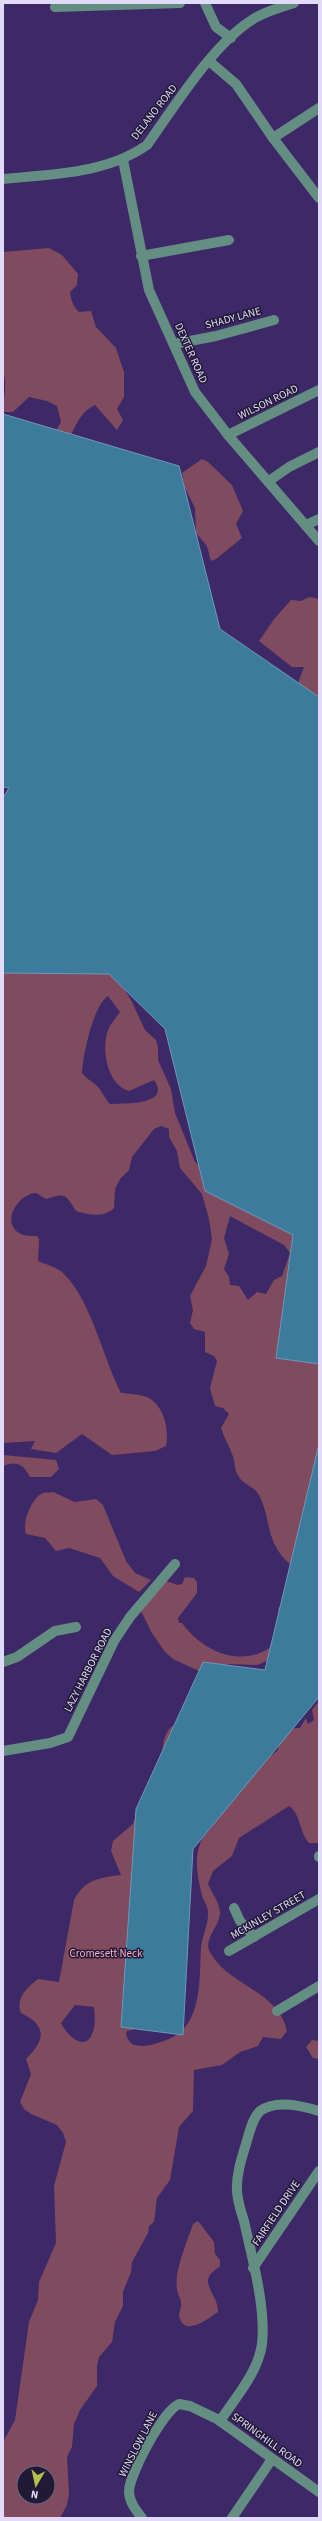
<svg xmlns="http://www.w3.org/2000/svg" width="322" height="2521" viewBox="0 0 322 2521" font-family="'Source Sans 3',sans-serif">
  <style>
    .green { fill: #804b5f; fill-rule: evenodd }
    .water { fill: #3d7b9d; stroke: #6e98b9 }
    .lines { fill: none; stroke-linecap: round; stroke-linejoin: round }
    .minor { stroke: #658e83; stroke-width: 10 }
    .labels { text-anchor: middle; dominant-baseline: central; stroke-width: 3; stroke-linejoin: round; paint-order: stroke }
    .street-label { font-size: 11px; fill: #e1daf9; stroke: #211935 }
    .park-label { font-size: 11px; fill: #f7aec9; stroke: #211935 }
  </style>
  <rect width="100%" height="100%" fill="#3d2868"/>
  <g class="green">
    <path d="M49 248 62 255 78 274 77 285 70 292C71 300 73 306 79 312L91 311 96 327 116 348 124 372V397L117 409 123 420 117 430 95 405C82 411 77 422 71 435L3 445 53 436 61 422 57 406 47 401 29 397 13 412H3C3 398 8 385 3 371V252Z"/>
    <path d="M202 459 208 462 232 485 243 511 236 524 242 538 216 559 211 561 207 546 196 533 195 508 184 486 182 473Z"/>
    <path d="M309 597 319 599V733L298 683 304 667H292L259 641 275 618 291 600 301 601Z"/>
    <path d="M3 931C6 939 10 948 17 954 31 965 59 974 76 971 87 968 92 959 101 955L105 957 108 971 121 984 131 1000 145 1030 156 1040 158 1047V1060L171 1089 175 1113 195 1162 234 1197 309 1240 319 1252 316 1262C290 1276 266 1328 294 1353 300 1358 312 1361 319 1365V1495L302 1544 296 1572 302 1588 297 1623 288 1642 280 1652 270 1659 258 1665 227 1664 226 1669 232 1682 217 1714H210V1719L166 1798 148 1812 147 1855 158 1885 151 1915 149 1938 159 1952 156 1967 159 1981 153 1990 145 1994C145 2004 150 2020 140 2027 136 2030 130 2029 126 2032 128 2056 159 2043 171 2038 203 2023 199 1977 201 1948 202 1936 209 1923 208 1912 208 1906 203 1901 202 1895 198 1880 194 1859 200 1844 202 1836 212 1829 215 1822L208 1810 221 1796 278 1750 279 1734 282 1729 300 1728 306 1718 308 1724 314 1720 312 1710 319 1701V1843H309C299 1832 301 1814 289 1806L239 1838 232 1856 213 1871 208 1884C212 1893 219 1901 220 1912 221 1927 201 1939 211 1954 230 1986 278 1991 287 2031L281 2039 263 2037 258 2046 240 2052 222 2065 194 2070 193 2111 179 2127 170 2180 157 2198 154 2222 149 2226 148 2233 132 2262 131 2272 123 2292V2306L115 2322 112 2342 99 2357 97 2365V2386L80 2410 74 2424 72 2447 67 2457 69 2494 67 2505 60 2518H3V2442L15 2420 29 2322 38 2300 39 2282 56 2243 54 2186 66 2142 63 2133 57 2125 31 2114 24 2109 20 2102 31 2074 26 2059C45 2040 48 2026 21 2013 15 1997 28 1987 38 1979L59 1982 74 1900C85 1879 99 1878 121 1875L111 1851 113 1841 133 1824 140 1802 147 1792 155 1788 163 1779C164 1761 158 1740 172 1726L182 1727 193 1720 195 1713 186 1705 214 1687 212 1677 173 1659 165 1652 152 1633 141 1611 154 1595 156 1589 166 1581 178 1585 182 1584 185 1577 194 1578 197 1582V1593L178 1618 179 1623H182C209 1660 259 1672 287 1630L278 1609C294 1587 289 1589 290 1564 265 1543 272 1521 259 1495 255 1487 244 1485 239 1477 233 1469 236 1462 232 1454 229 1445 224 1438 221 1428L229 1414 223 1408 215 1406 210 1388 217 1361 214 1356 205 1352V1332L194 1329 190 1323 193 1310 190 1296 206 1266 212 1239 209 1219 202 1194 180 1168 177 1151 169 1137V1129L161 1126 154 1129 132 1157 129 1170 120 1179 115 1189 114 1208C104 1218 90 1215 76 1211 65 1193 65 1193 46 1199L36 1193C17 1194 0 1224 21 1234 25 1236 32 1236 37 1236L39 1239 38 1261C47 1265 58 1267 65 1275 92 1303 103 1358 121 1393 130 1394 141 1394 149 1398 165 1408 169 1430 166 1446L155 1451 112 1455 82 1434 56 1453 31 1449 35 1441 3 1443ZM108 996 120 1012C117 1017 110 1024 108 1030 101 1049 107 1085 129 1091L154 1080C172 1106 123 1103 110 1104 105 1099 103 1093 99 1088 93 1081 87 1080 82 1073 83 1055 93 1006 108 996ZM230 1216 284 1245 290 1253 282 1276 274 1280 266 1294 257 1292 248 1300 239 1286 230 1285 229 1277 224 1269 229 1254 224 1238ZM75 2005 94 2007C95 2017 96 2029 90 2038 81 2050 65 2032 61 2023ZM24 2473H48V2497H24Z"/>
    <path d="M3 1455 56 1460 59 1469 51 1477H30C24 1465 17 1460 3 1466Z"/>
    <path d="M53 1492 75 1502 96 1499 103 1505 126 1561 135 1573 151 1580 139 1592 113 1576 100 1558 69 1548 56 1551 45 1538 26 1534C22 1523 31 1498 43 1493 46 1492 50 1493 53 1492Z"/>
    <path d="M312 2040 319 2041V2059L313 2058 306 2047Z"/>
    <path d="M198 2221 214 2242 215 2254 220 2260V2266C217 2269 210 2273 209 2277 204 2286 219 2299 218 2312 209 2318 183 2339 179 2315 179 2312 182 2307 181 2303 181 2298 177 2294 177 2289 174 2271 187 2242 193 2224Z"/>
  </g>
  <g class="water">
    <path d="M3 414 179 466 220 629 319 697V1364L276 1358 293 1235 205 1191 165 1029 109 974 3 973V798L9 788 3 787Z"/>
    <path d="M319 1444V1697L193 1849 183 2035 121 2027 136 1809 203 1662 265 1670Z"/>
  </g>
  <g class="lines">
    <g class="minor">
      <path d="M205 3 216 27 231 38"/>
      <path d="M55 7 180 3"/>
      <path d="M209 61 236 84 273 138 319 198"/>
      <path d="M273 138 319 108"/>
      <path d="M123 160 149 290 195 392 228 435 319 541"/>
      <path d="M3 179C51 174 106 174 147 145 175 106 214 42 255 18 267 11 281 7 294 3"/>
      <path d="M141 256 229 240"/>
      <path d="M174 344 216 336 274 320"/>
      <path d="M228 435 319 390"/>
      <path d="M269 481 289 467 319 452"/>
      <path d="M306 525 319 519"/>
      <path d="M3 1662 17 1657 55 1631 76 1627"/>
      <path d="M3 1751 50 1743 68 1737 114 1641 130 1617 175 1564"/>
      <path d="M319 1856V1857"/>
      <path d="M234 1908 240 1921 254 1937"/>
      <path d="M229 1951 319 1899"/>
      <path d="M277 2011 319 1986"/>
      <path d="M253 2268 319 2171"/>
      <path d="M220 2421C235 2398 258 2373 262 2344 266 2306 252 2258 244 2221 241 2212 238 2202 237 2192 236 2176 241 2160 246 2144 249 2134 252 2119 260 2111 276 2099 302 2106 319 2111"/>
      <path d="M142 2518C136 2510 129 2502 129 2491 130 2473 163 2411 179 2404L190 2406 217 2419 319 2492"/>
      <path d="M232 2518 272 2459"/>
    </g>
  </g>
  <g class="labels">
    <g class="street-label">
      <text transform="translate(154 112) rotate(-52)">DELANO ROAD</text>
      <text transform="translate(233 318) rotate(-15)">SHADY LANE</text>
      <text transform="translate(191 353) rotate(66)">DEXTER ROAD</text>
      <text transform="translate(268 402) rotate(-26)">WILSON ROAD</text>
      <text transform="translate(88 1670) rotate(-63)">LAZY HARBOR ROAD</text>
      <text transform="translate(268 1915) rotate(-30)">MCKINLEY STREET</text>
      <text transform="translate(276 2213) rotate(-56)">FAIRFIELD DRIVE</text>
      <text transform="translate(267 2440) rotate(36)">SPRINGHILL ROAD</text>
      <text transform="translate(138 2444) rotate(-63)">WINSLOW LANE</text>
    </g>
    <g class="park-label">
      <text x="106" y="1953">Cromesett Neck</text>
    </g>
  </g>
  <rect width="322" height="2521" fill="none" stroke="#e1daf9" stroke-width="8"/>
  <g transform="translate(36 2485) rotate(189)"><circle r="19" fill="#211935" stroke="#6e6683"/>
  <path d="M0-3L7 15L0 10L-7 15Z" fill="#b4c24a"/>
  <text y="-6" font-size="11" font-weight="bold" text-anchor="middle" fill="#e1daf9">N</text>
  </g>
</svg>
